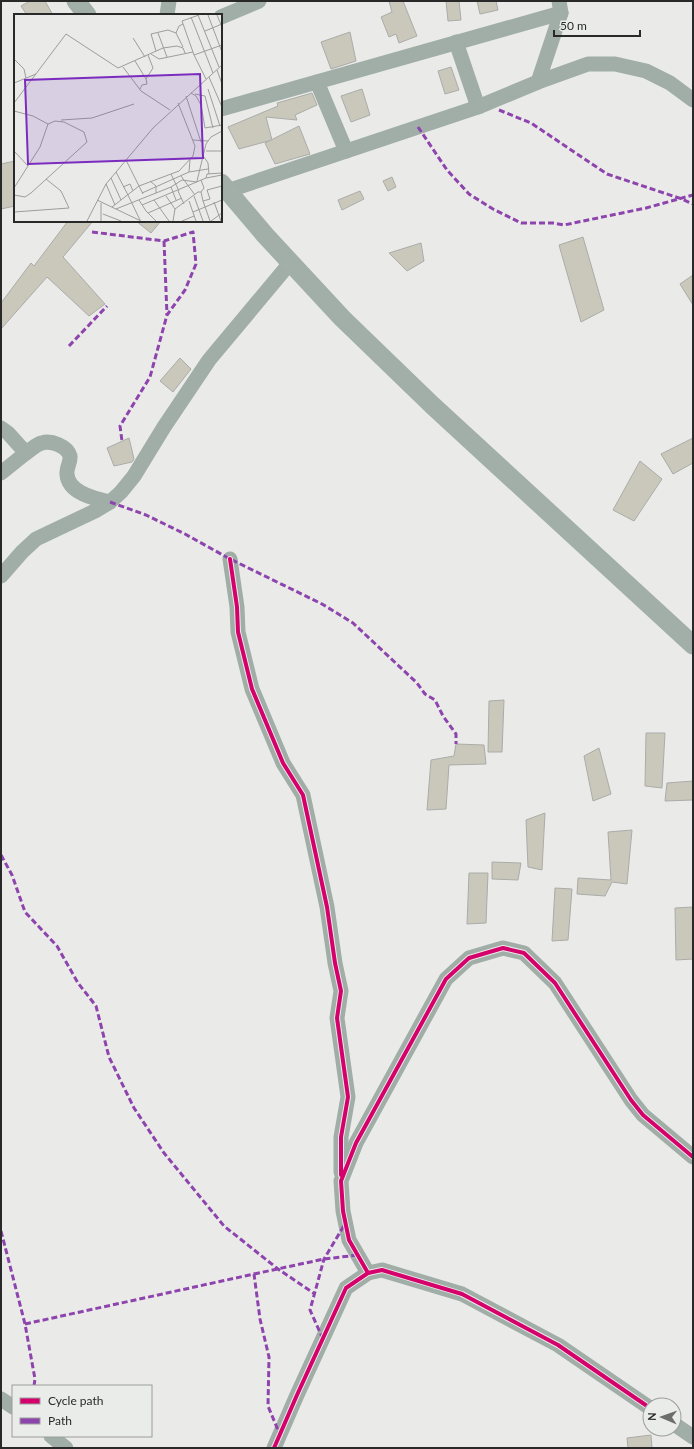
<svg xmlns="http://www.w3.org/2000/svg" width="694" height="1449" viewBox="0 0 694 1449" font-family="Lato,sans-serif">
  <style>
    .building { fill: #c9c8ba; stroke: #abacaa }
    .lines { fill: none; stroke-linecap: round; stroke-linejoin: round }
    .minor { stroke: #a0aea7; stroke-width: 15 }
    .major { stroke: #a1afa8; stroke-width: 19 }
    .quiet { stroke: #8e44ad; stroke-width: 3; stroke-dasharray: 6 3; stroke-linecap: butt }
    .cycleway-casing { stroke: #e9ece8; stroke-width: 6 }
    .cycleway { stroke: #d6006c; stroke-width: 4 }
    .inset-road { fill: none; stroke: #9c9d9c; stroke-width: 1 }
    .view { fill: #7b2cbf; fill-opacity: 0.15; stroke: #7b2cbf; stroke-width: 2 }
    .inset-edge { fill: none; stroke: #282928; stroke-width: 2 }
  </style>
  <rect width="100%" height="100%" fill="#eaebe9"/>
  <g class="building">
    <path d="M30 1H45L53 15H27L21 6Z"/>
    <path d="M389 1H403L417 36 399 43 396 34 389 37 381 17 392 12Z"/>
    <path d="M446 1H459L461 20 448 21Z"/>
    <path d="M477 1H496L498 10 480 14Z"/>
    <path d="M350 32 356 61 331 69 321 42Z"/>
    <path d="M451 67 459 90 445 94 438 71Z"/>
    <path d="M362 89 370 115 351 122 341 96Z"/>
    <path d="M312 93 317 105 295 115 297 120 266 117 272 140 239 149 228 127 278 106 277 103Z"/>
    <path d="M299 126 310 154 275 164 265 143Z"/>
    <path d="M15 161V206L1 209V164Z"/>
    <path d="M392 177 396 187 388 191 383 181Z"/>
    <path d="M360 191 364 199 342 210 338 200Z"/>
    <path d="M68 221H93L63 257 105 304 89 316 47 277 1 329V303L31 263 34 266Z"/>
    <path d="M136 221H161L151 233Z"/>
    <path d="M583 237 604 310 581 322 559 245Z"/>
    <path d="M421 243 424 261 407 271 389 253Z"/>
    <path d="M693 275V305L680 284Z"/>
    <path d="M180 358 191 369 173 392 160 381Z"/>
    <path d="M129 438 134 459 132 462 114 466 107 448Z"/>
    <path d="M693 438V463L673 474 661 454Z"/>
    <path d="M640 461 662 479 634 521 613 510Z"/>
    <path d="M504 700 502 752H488L489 701Z"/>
    <path d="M646 733H665L662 788 645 786Z"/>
    <path d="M456 744 484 745 486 764 449 765 446 809 427 810 431 760 454 756Z"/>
    <path d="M599 748 611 794 593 801 584 756Z"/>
    <path d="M693 781V800L665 801 667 783Z"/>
    <path d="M545 813 542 870 528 867 526 820Z"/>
    <path d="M632 830 627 884 612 882 605 896 577 894 578 878 611 880 608 832Z"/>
    <path d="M492 862 521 863 518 880 492 879Z"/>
    <path d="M469 873H488L486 923 467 924Z"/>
    <path d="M555 888 572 889 568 940 552 941Z"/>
    <path d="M693 907V959L676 960 675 908Z"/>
    <path d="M651 1435 652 1448H628L627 1438Z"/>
  </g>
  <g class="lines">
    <g class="minor">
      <path d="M167 15 169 1"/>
      <path d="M221 17 259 1"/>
      <path d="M456 42 478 107"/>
      <path d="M317 82 346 151"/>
      <path d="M538 82 561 13 559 1"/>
      <path d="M221 109 561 13"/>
      <path d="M227 191 478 107 538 82 588 64H615L646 71 670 83 693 100"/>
      <path d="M1 428 8 433 26 453 1 473"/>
      <path d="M26 453C31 450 36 444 42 443 51 440 67 446 70 456 71 462 66 468 67 474 68 493 95 499 110 502"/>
      <path d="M230 559 237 607 238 632 252 689 283 763 303 795 327 907 335 963 341 991 337 1018 348 1097 341 1137V1172"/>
      <path d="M1 576 22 552 36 539 95 511 110 502 121 492 134 476 164 427 209 360 290 263"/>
      <path d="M368 1273 349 1240 343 1211 341 1181 356 1143 446 979 469 958 503 948 524 953 555 983 631 1100 643 1115 693 1157"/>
      <path d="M1 1399 13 1407"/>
      <path d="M674 1424 693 1437"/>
      <path d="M51 1436 66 1448"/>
      <path d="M274 1448 297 1395 346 1288 368 1273 382 1270 462 1294 558 1345 650 1408"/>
    </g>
    <g class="major">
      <path d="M76 1 87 15"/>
      <path d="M221 183 265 235 342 318 432 405 693 645"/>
    </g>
    <g class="quiet">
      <path d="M499 110 531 123 607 174 682 199 693 204"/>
      <path d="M418 127 447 170 469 194 493 209 521 223H553L564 225 646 208 693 195"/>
      <path d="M92 232 164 241 193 232 196 264 185 290 167 315 150 377 120 426 122 441"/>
      <path d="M164 241 167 315"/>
      <path d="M69 346 107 306"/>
      <path d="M110 502 146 515 185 534 230 559 322 604 353 623 417 683 425 694 435 700 443 716 456 734V744"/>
      <path d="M1 855 12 875 25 912 57 946 78 983 96 1006 109 1057 134 1108 164 1153 224 1226 278 1269 315 1294"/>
      <path d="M1 1231 25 1324 35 1379 34 1386"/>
      <path d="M254 1274 324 1259 358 1255"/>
      <path d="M25 1324 254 1274 260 1319 269 1357 268 1406 280 1435"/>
      <path d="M323 1339 310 1310 324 1259 345 1224"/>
    </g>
    <defs>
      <g id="cycleway">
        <path d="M230 559 237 607 238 632 252 689 283 763 303 795 327 907 335 963 341 991 337 1018 348 1097 341 1137V1175"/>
        <path d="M368 1273 349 1240 343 1211 341 1181 356 1143 446 979 469 958 503 948 524 953 555 983 631 1100 643 1115 693 1157"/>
        <path d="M274 1448 297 1395 346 1288 368 1273 382 1270 462 1294 558 1345 650 1408"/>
      </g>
    </defs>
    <use href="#cycleway" class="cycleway-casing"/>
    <use href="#cycleway" class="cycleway"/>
  </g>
  <g transform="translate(14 14)">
    <rect width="208" height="208" fill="#eaebe9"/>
    <path class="inset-road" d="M184 1 205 53M185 1 168 7 180 41 208 31M194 1 208 38M203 1 208 13M177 3 199 59M191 17 208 10M144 19 153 43M162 19 165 12 169 10M119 24 131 43M142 37 137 20 154 16 162 19 169 33M137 40 145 45 179 38M180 41 192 65M0 45 10 55 12 64M121 47 132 65 139 54 134 41M109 53 127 77 156 96M203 56 208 70M195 63 208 93M0 69 22 60M126 75 128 71 133 70 132 65M194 75 206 112M177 79 182 82 187 91 191 114 208 111M181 80 191 82 199 114M172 82 187 128M0 89 52 20 104 54 149 34 163 32 169 34 171 39M0 97 19 102 34 110M47 106 78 104 120 90M179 126 194 127M0 137 14 152M192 137H208M190 143 194 149 195 160M112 146 129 180M102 158 114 181M175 158 176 146M157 160 165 177M167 162 181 181M97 164 107 186M192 164 193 160 208 159M187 166 190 174 187 178M136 167 142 172V179M183 167 192 130 197 123 208 117M92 170 101 191M109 173 116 170 119 177M157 173 162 186M0 174 26 133 34 110M164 177 170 190M128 179 175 158 194 155M0 181 11 183 17 179 73 128 70 118 50 108 41 107 34 110M114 181 126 206M152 182 161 195 159 207M180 182 189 207M83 186 127 207M125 186 132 197 142 207M140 186 155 207M175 187 182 207M189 187 196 207M200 188 207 207M128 191 192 164 208 161M98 193 125 172 165 157 179 142 181 132 164 89M102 195 157 173 168 166 183 168M161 195 184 178H187L189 187 196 185 193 176 208 172M0 198 55 194 47 177 32 165M179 198 208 186M134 199 168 184M89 200 107 207M73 207 92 170 139 114 208 51M87 207V189M168 207 180 202M197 207 208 199"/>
    <path class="view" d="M186 60 189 144 14 150 11 66Z"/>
    <rect width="208" height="208" class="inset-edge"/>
  </g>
  <rect width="694" height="1449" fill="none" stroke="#282928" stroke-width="4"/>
  <rect x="12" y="1385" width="140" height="52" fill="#e9ece8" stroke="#9c9e9b"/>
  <rect x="20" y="1398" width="20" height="6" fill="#d6006c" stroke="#9c9e9b"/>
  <text x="48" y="1405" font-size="12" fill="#282928">Cycle path</text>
  <rect x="20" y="1418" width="20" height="6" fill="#8e44ad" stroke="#9c9e9b"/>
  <text x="48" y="1425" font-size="12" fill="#282928">Path</text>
  <g transform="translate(662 1417) rotate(272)"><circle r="19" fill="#e9ece8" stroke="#9c9e9b"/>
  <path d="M0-3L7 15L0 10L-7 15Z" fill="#6c6d6c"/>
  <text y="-6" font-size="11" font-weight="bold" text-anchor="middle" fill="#282928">N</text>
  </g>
  <path d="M554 30v6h86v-6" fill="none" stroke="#282928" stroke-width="2"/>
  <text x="560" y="30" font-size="12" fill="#282928" stroke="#e9ece8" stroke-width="3" paint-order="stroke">50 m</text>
</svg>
